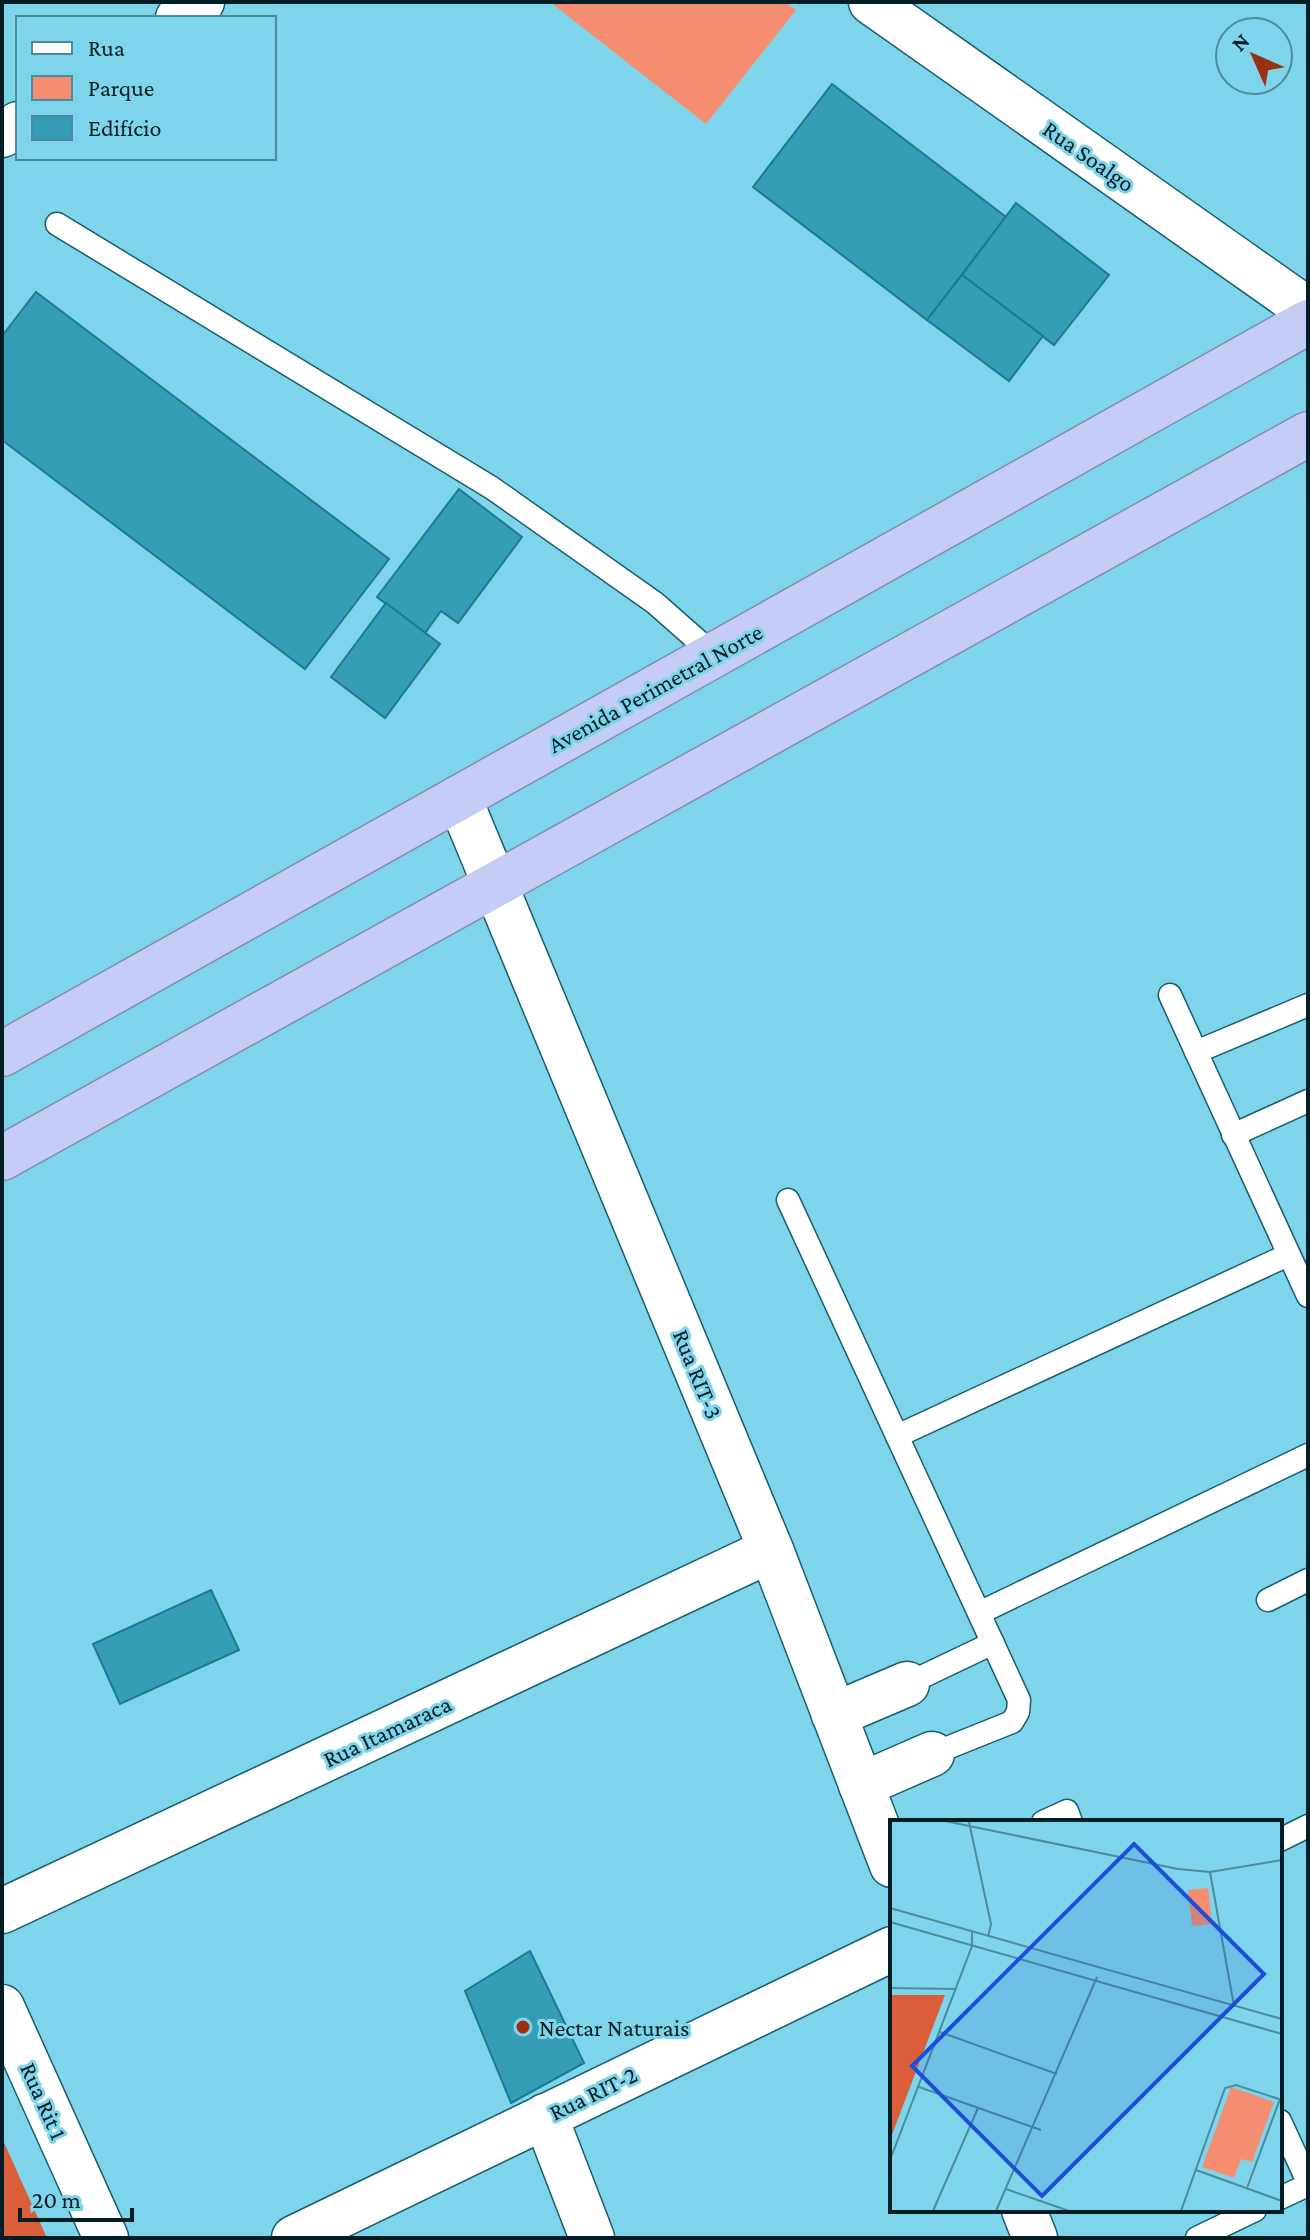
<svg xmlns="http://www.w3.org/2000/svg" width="1310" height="2240" viewBox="0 0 1310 2240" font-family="'Crimson Pro',serif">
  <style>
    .green { fill: #f58e71 }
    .forest { fill: #db5e3b }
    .building { fill: #359eb6; stroke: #1c7b8f; stroke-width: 2 }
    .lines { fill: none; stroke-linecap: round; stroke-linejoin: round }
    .lane-casing { stroke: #185e6d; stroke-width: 25 }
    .street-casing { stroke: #185e6d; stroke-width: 47 }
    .secondary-casing { stroke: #185e6d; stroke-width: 47 }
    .highway-casing { stroke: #818fad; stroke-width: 47 }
    .lane { stroke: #fff; stroke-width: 22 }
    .street { stroke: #fff; stroke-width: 44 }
    .secondary { stroke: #fff; stroke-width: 44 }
    .highway { stroke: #c5cdf7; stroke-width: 44 }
    .poi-dot { fill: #983011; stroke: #7ed4ea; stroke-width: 3 }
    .labels { text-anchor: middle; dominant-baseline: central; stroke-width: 6; stroke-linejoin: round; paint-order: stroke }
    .street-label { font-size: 24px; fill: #021d23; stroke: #7ed4ea }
    .poi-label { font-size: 24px; fill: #021d23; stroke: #7ed4ea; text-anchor: start }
    .inset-road { fill: none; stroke: #4c8b9a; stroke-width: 2 }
    .view { fill: #1d4ed8; fill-opacity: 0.15; stroke: #1d4ed8; stroke-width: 4 }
    .inset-edge { fill: none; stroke: #021d23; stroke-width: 4 }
  </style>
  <rect width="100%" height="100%" fill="#7ed4ea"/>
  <path class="green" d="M550 2H785L796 10 706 124Z"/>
  <path class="forest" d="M2 2138 47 2238H2Z"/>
  <g class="building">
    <path d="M832 84 1006 217 927 320 753 187Z"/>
    <path d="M1016 203 1109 275 1054 345 962 275Z"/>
    <path d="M962 275 1043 336 1009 381 927 320Z"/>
    <path d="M36 292 389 559 305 669 2 440V336Z"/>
    <path d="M459 489 522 537 458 623 441 611 425 633 377 597Z"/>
    <path d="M386 603 440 644 385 718 331 677Z"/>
    <path d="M211 1590 239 1650 120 1704 93 1644Z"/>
    <path d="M530 1951 584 2063 511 2103 465 1991Z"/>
  </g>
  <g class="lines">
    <defs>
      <g id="lane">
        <path d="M57 224 492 488 655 603 714 655"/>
        <path d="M1170 995 1308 1296"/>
        <path d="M1196 1052 1308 1005"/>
        <path d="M1233 1135 1308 1101"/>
        <path d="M788 1200 1019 1700 1018 1712 1012 1722 932 1754"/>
        <path d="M897 1436 1288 1255"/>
        <path d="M1268 1600 1308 1580"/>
        <path d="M979 1613 1308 1455"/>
        <path d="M907 1684 993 1643"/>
        <path d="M1043 1822 1067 1811 1071 1822"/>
        <path d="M1280 1840 1308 1826"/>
        <path d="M1280 2121 1308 2182"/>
        <path d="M1280 2198 1308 2185"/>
        <path d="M1197 2238 1255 2210"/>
      </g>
      <g id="street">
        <path d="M871 2 1308 310"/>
        <path d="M178 18 202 2"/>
        <path d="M2 135 18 124"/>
        <path d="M459 798 771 1550 892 1865"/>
        <path d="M834 1715 907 1684"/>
        <path d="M861 1785 932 1754"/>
        <path d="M2 1911 771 1550"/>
        <path d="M545 2116 592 2238"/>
        <path d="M1024 2210 1035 2238"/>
        <path d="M294 2238 892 1949"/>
      </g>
      <path id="secondary" d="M2 2007 106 2238"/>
      <g id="highway">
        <path d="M2 1054 1308 322"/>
        <path d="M2 1158 1308 434"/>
      </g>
    </defs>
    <use href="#lane" class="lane-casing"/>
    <use href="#street" class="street-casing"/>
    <use href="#secondary" class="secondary-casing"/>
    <use href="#highway" class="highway-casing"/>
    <use href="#lane" class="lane"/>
    <use href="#street" class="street"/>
    <use href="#secondary" class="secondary"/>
    <use href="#highway" class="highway"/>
  </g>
  <circle class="poi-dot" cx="523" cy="2027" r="8"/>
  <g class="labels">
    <g class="street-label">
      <text transform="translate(1089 156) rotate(35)">Rua Soalgo</text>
      <text transform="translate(655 688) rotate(-29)">Avenida Perimetral Norte</text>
      <text transform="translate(698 1374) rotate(68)">Rua RIT-3</text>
      <text transform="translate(387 1731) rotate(-25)">Rua Itamaraca</text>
      <text transform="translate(593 2093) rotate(-26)">Rua RIT-2</text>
      <text transform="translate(44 2101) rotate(66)">Rua Rit 1</text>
    </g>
    <g class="poi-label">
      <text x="539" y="2027">Nectar Naturais</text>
    </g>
  </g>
  <g transform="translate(890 1820)">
    <rect width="392" height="392" fill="#7ed4ea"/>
    <path d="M318 68 322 104 302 106 298 70ZM341 267 384 282 362 342 351 339 344 358 312 347Z" fill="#f58e71"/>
    <path d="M0 175H55L0 320Z" fill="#db5e3b"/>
    <path class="inset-road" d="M55 1 288 49 320 52 392 40M79 2 101 104 98 117M320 52 344 186M0 88 392 199M0 102 392 214M0 168 66 169M50 212 167 254M29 267 151 310M0 340 82 126V112M306 350 392 381M357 368 390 279M116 369 179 391M43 391 88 288M106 391 207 157M291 391 335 268 346 265 392 280"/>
    <path class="view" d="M244 24 374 154 152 376 22 246Z"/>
    <rect width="392" height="392" class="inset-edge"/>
  </g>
  <rect width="1310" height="2240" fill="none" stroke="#021d23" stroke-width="8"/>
  <rect x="16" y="16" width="260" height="144" fill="#7ed4ea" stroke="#4c8b9a" stroke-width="2"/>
  <rect x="32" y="42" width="40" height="12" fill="#ffffff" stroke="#4c8b9a" stroke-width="2"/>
  <text x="88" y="56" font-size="24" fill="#021d23">Rua</text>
  <rect x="32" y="76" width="40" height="24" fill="#f58e71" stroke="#4c8b9a" stroke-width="2"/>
  <text x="88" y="96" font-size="24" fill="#021d23">Parque</text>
  <rect x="32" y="116" width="40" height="24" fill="#359eb6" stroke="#4c8b9a" stroke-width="2"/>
  <text x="88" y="136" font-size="24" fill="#021d23">Edifício</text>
  <g transform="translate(1254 56) rotate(315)"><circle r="38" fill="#7ed4ea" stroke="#4c8b9a" stroke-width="2"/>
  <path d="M0-6L14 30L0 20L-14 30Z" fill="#983011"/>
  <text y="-12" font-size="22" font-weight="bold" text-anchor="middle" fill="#021d23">N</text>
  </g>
  <path d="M20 2208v12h112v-12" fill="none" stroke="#021d23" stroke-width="4"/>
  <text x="32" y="2208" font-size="24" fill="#021d23" stroke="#7ed4ea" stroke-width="6" paint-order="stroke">20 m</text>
</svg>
